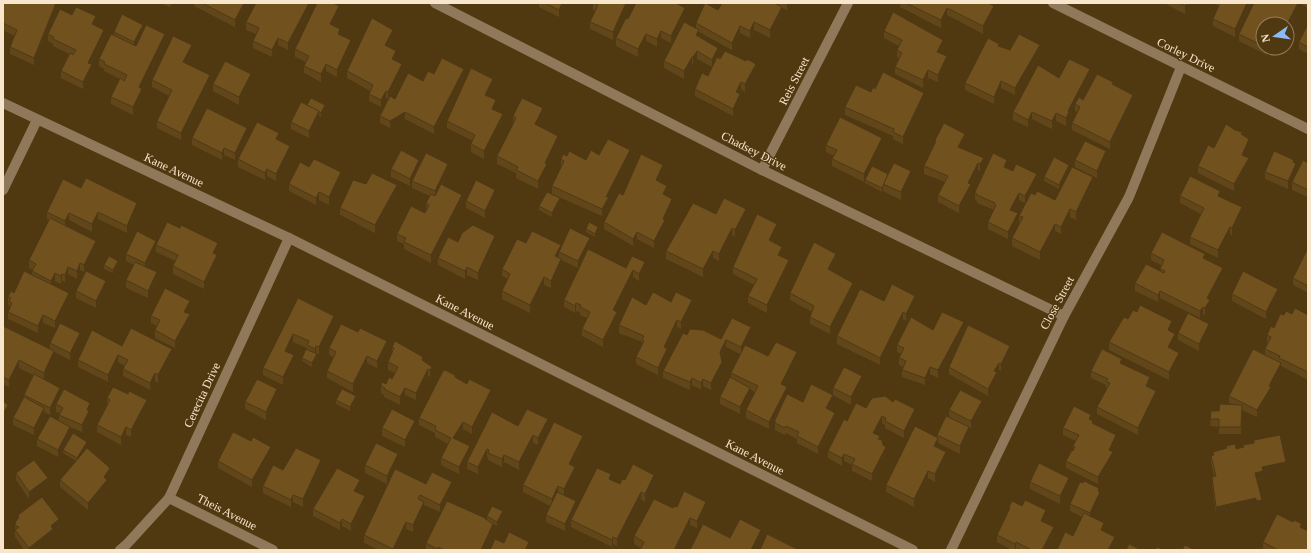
<svg xmlns="http://www.w3.org/2000/svg" width="1311" height="553" viewBox="0 0 1311 553" font-family="Georgia,serif">
  <style>
    .lines { fill: none; stroke-linecap: round; stroke-linejoin: round }
    .minor { stroke: #8f795a; stroke-width: 10 }
    .wall { fill: #61461a }
    .shaded-wall { fill: #4f3915 }
    .building { fill: #71511e; stroke: #4f3915 }
    .labels { text-anchor: middle; dominant-baseline: central; stroke-width: 3; stroke-linejoin: round; paint-order: stroke }
    .street-label { font-size: 12px; fill: #f8e6cc; stroke: #503811 }
  </style>
  <rect width="100%" height="100%" fill="#503811"/>
  <g class="lines">
    <g class="minor">
      <path d="M435 3 762 170 1064 316"/>
      <path d="M1053 3 1308 129"/>
      <path d="M3 103 289 238 913 550"/>
      <path d="M762 170 848 3"/>
      <path d="M3 190 37 120"/>
      <path d="M169 498 273 550"/>
      <path d="M120 550 127 544 169 498 289 238"/>
      <path d="M951 550 1064 316 1129 197 1181 67"/>
    </g>
  </g>
  <g class="wall">
    <path d="M3 3H59L34 65 10 54V47L15 36 3 30Z"/>
    <path d="M161 3H172L170 7Z"/>
    <path d="M194 3H247L235 27 194 6Z"/>
    <path d="M276 3H313L288 50 278 45 272 57 253 48V41L256 34 246 30V22Z"/>
    <path d="M539 3H566L559 17 539 7Z"/>
    <path d="M593 3H629L613 40 590 29V22L595 11 593 10Z"/>
    <path d="M722 3H790L787 10 782 8V14L770 38 754 30 750 38 740 33 732 50 699 32V36L718 55 717 57 756 71 745 92 741 89 739 93 740 101 733 116 695 96V89L708 76 712 67 697 59 693 65 692 64 684 79 664 68V61L696 29V23L718 10Z"/>
    <path d="M900 3H988L994 13 983 34 947 15 941 28 900 7Z"/>
    <path d="M1164 3H1190L1185 14Z"/>
    <path d="M1212 3H1250L1235 37 1213 26V19L1219 6Z"/>
    <path d="M1254 3H1308V8L1299 3V8L1287 31V24H1263V48H1270L1267 55 1239 41V34Z"/>
    <path d="M339 13 333 26 351 48 337 77 326 71 321 82 304 73V66L306 62 295 57V49Z"/>
    <path d="M122 14 136 46 165 42 142 89V96L133 115 111 104V97L120 79 104 71V69L99 66V59L114 36V32Z"/>
    <path d="M72 15 96 23 95 25 104 37 91 64 92 72 83 89 61 78V71L69 54 53 46V44L48 41V34Z"/>
    <path d="M685 15 671 43 661 38 657 47 646 41 638 57 616 46V38L628 19Z"/>
    <path d="M1308 24V54L1299 49V42Z"/>
    <path d="M884 31 943 47 940 53 947 63 938 82 928 78 923 88 895 74V67L899 58 897 57V50L899 46 884 38Z"/>
    <path d="M393 37 388 47 396 58 395 60 402 72 390 96 395 99 434 74 464 76 434 134 405 119 390 128 380 123V116L388 99 386 98 381 107 369 101V94L370 91 347 78V71Z"/>
    <path d="M999 46 1010 50 1040 52 1015 95 1001 88 994 104 965 90V83Z"/>
    <path d="M192 52 186 64 210 83 181 140 157 128V121L169 96 152 87V80Z"/>
    <path d="M1090 77 1079 97 1083 100 1113 84 1133 102 1110 149 1072 130V123L1077 112 1075 111V104L1077 100 1069 115V120L1066 126 1056 121 1052 129 1032 119 1028 127 1013 120V112L1059 78Z"/>
    <path d="M251 82 239 105 213 91V84Z"/>
    <path d="M493 86 488 96 496 108 495 110 503 121 484 159 471 152V144L473 141 447 128V121Z"/>
    <path d="M875 89 924 100 903 144 893 139V136L845 115V107L871 92Z"/>
    <path d="M307 105 325 109 321 117 319 116V119L309 138 291 129V122Z"/>
    <path d="M513 116H543L538 126 558 143 547 166V171L538 189 516 178V173L497 164V156L514 124 513 123Z"/>
    <path d="M1242 135 1249 146 1244 156 1249 166 1234 191 1198 173V166L1214 148Z"/>
    <path d="M247 136 235 160 224 155 222 160 192 145V138Z"/>
    <path d="M279 140V141L290 154 276 181 267 176 265 180 238 167V159Z"/>
    <path d="M935 140 965 142 961 148 984 165 980 171 978 170 971 185V191L959 213 938 202V195L945 182 924 174V166L935 144Z"/>
    <path d="M826 145H882L864 182 832 166V159L834 156 826 152Z"/>
    <path d="M599 155 630 157 609 200V205L602 216 552 194V186L562 167 561 166V159L567 156 586 160Z"/>
    <path d="M1106 159 1097 178 1075 167V160Z"/>
    <path d="M1294 163 1296 171 1288 189 1265 179V172Z"/>
    <path d="M1308 163V197L1292 190V182Z"/>
    <path d="M309 167 341 180 329 205 319 200 316 205 289 191V184Z"/>
    <path d="M1007 168 1037 182 1025 203 1019 200 1013 211 1018 221 1008 239 988 229V222L994 210 977 203V201L975 200V192Z"/>
    <path d="M1069 168 1059 189 1044 181V177Z"/>
    <path d="M391 169 448 171 442 185 462 202 431 263 404 249V244L397 241V234L425 213 426 210V203L430 196 412 188V181L410 186 391 177Z"/>
    <path d="M663 172 659 182 667 193 666 196 672 206 665 222V227L654 248 637 239 633 246 604 229V222L623 195Z"/>
    <path d="M888 174 911 179 901 200 883 191V188L882 192 865 183V180Z"/>
    <path d="M366 184 397 192 375 233 340 215V208Z"/>
    <path d="M1093 185 1076 220 1070 217 1061 234 1055 231 1040 260 1012 246V238L1020 223H1019V216L1035 195 1055 200Z"/>
    <path d="M81 188 137 211 127 233 98 219 92 232 69 220 66 226 96 248 84 272 80 270 77 279 68 274 65 282 62 281 61 284 55 281 52 285 69 300 55 328 43 323 38 333 8 319V312L10 309 9 305 8 304V297L14 293 32 275V271L33 270 29 268V260L49 221 47 219V212Z"/>
    <path d="M1180 196 1220 197 1242 215 1232 235 1230 234 1218 258 1190 244V237L1201 214 1180 203Z"/>
    <path d="M495 198 485 218 466 208V201Z"/>
    <path d="M560 202 552 217 539 210V206Z"/>
    <path d="M716 214 746 216 735 237 732 235 719 261 713 258 703 277 666 259V251Z"/>
    <path d="M586 229 598 231 595 237 586 232Z"/>
    <path d="M777 231 772 242 782 254 781 256 789 268 767 313 748 303V296L754 285 733 274V267Z"/>
    <path d="M458 242 495 244 478 280 467 275 465 279 438 265V258Z"/>
    <path d="M526 243 561 248 590 245 588 249 626 268 645 269 639 281 633 277 616 311 617 319 603 347 582 336V329L587 318 580 315V312L576 311 575 313 564 307V300L584 257 578 268 561 260V266L551 288 544 285 530 313 502 299V291L508 279 502 276V269Z"/>
    <path d="M156 245 218 250 216 254 217 262 204 289 173 274V266L175 261 156 252Z"/>
    <path d="M156 248 147 267 157 279 148 298 126 288V280L134 265 126 261V254Z"/>
    <path d="M1308 251V293L1293 285V278Z"/>
    <path d="M1151 253 1205 259 1223 275 1210 301V307L1205 315 1203 314 1200 318 1160 298 1158 302 1135 291V283L1160 270V269L1161 265 1151 260Z"/>
    <path d="M836 261 831 271 853 290 830 334 810 324V317L812 312 790 300V293Z"/>
    <path d="M118 264 113 273 104 269V265Z"/>
    <path d="M106 288 96 308 76 298V291Z"/>
    <path d="M1232 294 1278 297 1266 319 1232 301Z"/>
    <path d="M298 298 334 323 319 354 316 353 317 358 312 367 302 361V358L307 349V348L293 342 288 352 294 362 283 385 263 375V368Z"/>
    <path d="M884 301 915 303 906 321 903 319 880 365 837 344V336Z"/>
    <path d="M671 302 692 307 681 329 677 327 667 348V356L658 375 636 364V357L642 345V342L619 333V325L646 305Z"/>
    <path d="M190 308 187 313 190 321 175 348 155 338V330L157 326 151 323V316Z"/>
    <path d="M1137 312 1172 328 1170 331 1175 341 1171 349 1179 360 1169 380 1109 350V342L1128 319Z"/>
    <path d="M1292 314 1308 315V380L1281 366V371L1271 389V394L1257 417 1242 410 1241 434H1219V427L1210 426 1211 411H1219L1232 404 1229 403V396L1265 355V349L1268 343H1267V335L1284 315Z"/>
    <path d="M3 326 50 349V343L80 340 70 360 54 352V359L44 380 60 395 50 415 44 412V415L34 435 13 425V418L24 397V395L33 375 19 368 9 387 3 384Z"/>
    <path d="M964 329 938 378 930 374 925 385 902 377V370L903 367 899 365V358L901 354 897 352V345L933 330Z"/>
    <path d="M1209 331 1199 351 1178 340V333Z"/>
    <path d="M358 332 387 348 377 368 367 363 353 392 327 378V371L333 357 329 355V348Z"/>
    <path d="M751 334 745 345 768 356 797 360 784 386 787 395 769 429 746 418V410L755 392 750 389V395L740 414 720 404V397L731 378V373L740 354 726 347 721 358 722 369 711 390 703 386 701 390 692 385 690 390 663 378V371L687 335 721 339Z"/>
    <path d="M122 346 172 357 158 383 155 381 150 390 123 376V369L125 366 118 362 108 382 78 367V360Z"/>
    <path d="M392 347 423 361 432 367V374L430 377 428 376 416 400 405 395 400 405 384 397V395L381 393V386L386 384 392 379 395 373 388 370V362L392 353Z"/>
    <path d="M1010 353 1001 371 999 370 997 373V379L988 396 949 374V367Z"/>
    <path d="M1122 364 1150 385 1149 387 1156 398 1138 435 1097 414V407L1107 389H1106V385L1091 378V371Z"/>
    <path d="M455 378 491 397 472 434 463 429 456 439 470 453 459 474 441 465V458L448 444 435 437V433L419 425V418Z"/>
    <path d="M862 384 851 405 833 395V388Z"/>
    <path d="M277 397 266 420 245 409V402Z"/>
    <path d="M107 398 147 407 131 437 126 435 121 445 97 432V425L107 405Z"/>
    <path d="M356 399 350 411 336 404V400Z"/>
    <path d="M803 402H833L829 410 835 420 818 454 797 443V439L786 433 785 435 775 430V420Z"/>
    <path d="M56 404 90 410 89 413V418L82 432 65 425 70 435 58 457 37 446V439L59 421V415L60 413 56 412Z"/>
    <path d="M866 408 915 416 904 438 885 428V425L882 423 876 434 880 439 886 454 872 481 852 471V465L844 461 842 466 828 458V451L847 421Z"/>
    <path d="M982 408 971 428 969 427V434L960 454 938 443V445L937 448 946 459 935 482 928 478 914 507 886 492V485L937 437V435L964 425 949 417V410Z"/>
    <path d="M1091 420 1093 423 1116 442 1111 452 1113 460 1098 484 1066 468V461L1073 451V446L1076 441 1063 435V428Z"/>
    <path d="M518 426 548 427 538 445 533 443 519 470 504 462 502 467 488 460V457H487L478 474 467 469V462Z"/>
    <path d="M382 428H415L405 447 382 436Z"/>
    <path d="M1254 440 1286 469 1263 475V478L1257 480 1262 507 1256 508V505L1216 514 1212 484V477L1214 476 1211 463V456L1213 455V452L1226 449V446L1236 449 1243 447V445L1254 443Z"/>
    <path d="M583 443 572 465 575 474 564 496 576 509 565 531 546 522V515L550 506 523 492V485Z"/>
    <path d="M87 446 81 456 110 476 107 480V487L88 510 60 487V480L76 461 63 453V450Z"/>
    <path d="M271 454 252 487 218 468V461Z"/>
    <path d="M398 461 387 484 365 473V465Z"/>
    <path d="M321 468 303 507 293 502 291 507 263 493V486L283 470Z"/>
    <path d="M16 473 48 485 29 499 16 480Z"/>
    <path d="M611 480 620 484 625 480 654 482 645 502 641 499 617 546 613 544 612 547 571 527V520Z"/>
    <path d="M1030 482 1069 485 1060 504 1030 489Z"/>
    <path d="M426 484 452 489 440 512 424 505V509L413 532 406 529 396 550H379L364 543V535Z"/>
    <path d="M360 487 357 492 365 503 351 531 342 526 340 530 313 516V509Z"/>
    <path d="M1099 492 1100 499 1091 517 1104 530 1103 531 1115 544 1082 517 1070 511V504Z"/>
    <path d="M1022 506 1046 517 1044 522 1054 534 1046 550H1018L1016 549 1015 550H1012L997 542V535L1009 512V507Z"/>
    <path d="M677 507 706 509 697 528 690 525 678 550H640L641 548 634 544V536L673 508Z"/>
    <path d="M18 515 59 526 53 531V537L36 550H24L15 537V523L18 519Z"/>
    <path d="M503 515 497 526 490 522 493 532 485 550H426V543L487 519V516Z"/>
    <path d="M1293 522 1302 528 1308 550H1264L1263 549V542Z"/>
  </g>
  <g class="shaded-wall">
    <path d="M56 3H59L34 65V58Z"/>
    <path d="M244 3H247L235 27V20Z"/>
    <path d="M309 3H313L288 50V43Z"/>
    <path d="M562 3H566L559 17V10Z"/>
    <path d="M626 3H629L613 40V32Z"/>
    <path d="M787 3H790L787 10Z"/>
    <path d="M1187 3H1190L1185 14V6Z"/>
    <path d="M1247 3H1250L1235 37V29Z"/>
    <path d="M1298 3H1299V8L1287 31V24Z"/>
    <path d="M339 6V13L330 32V24Z"/>
    <path d="M994 6V13L983 34V26Z"/>
    <path d="M782 7V14L770 38V30Z"/>
    <path d="M685 8V15L671 43V36Z"/>
    <path d="M947 8V15L941 28V20Z"/>
    <path d="M96 16V23L92 31V24Z"/>
    <path d="M754 22V30L750 38V31Z"/>
    <path d="M143 25V32L134 50V42Z"/>
    <path d="M740 26V33L732 50V43Z"/>
    <path d="M104 30V37L88 70V63Z"/>
    <path d="M393 30V37L385 52V45Z"/>
    <path d="M699 30V37L696 35Z"/>
    <path d="M661 31V38L657 47V39Z"/>
    <path d="M165 34V42L139 95V87Z"/>
    <path d="M646 34V41L638 57V49Z"/>
    <path d="M278 38V45L272 57V50Z"/>
    <path d="M351 40V48L337 77V70Z"/>
    <path d="M943 40V47L937 59V52Z"/>
    <path d="M192 45V52L183 70V62Z"/>
    <path d="M1040 45V52L1015 95V88Z"/>
    <path d="M718 48V55L712 67V60Z"/>
    <path d="M1267 48H1270L1267 55Z"/>
    <path d="M396 51V58L392 66V59Z"/>
    <path d="M697 51V59L693 65V57Z"/>
    <path d="M947 56V63L938 82V75Z"/>
    <path d="M692 57V64L684 79V71Z"/>
    <path d="M92 64V72L83 89V82Z"/>
    <path d="M326 64V71L321 82V74Z"/>
    <path d="M402 64V72L388 99V92Z"/>
    <path d="M756 64V71L745 92V84Z"/>
    <path d="M464 69V76L434 134V127Z"/>
    <path d="M1090 69V77L1069 115V120L1066 126V118L1068 111Z"/>
    <path d="M928 70V78L923 88V80Z"/>
    <path d="M251 74V82L239 105V97Z"/>
    <path d="M210 75V83L181 140V133Z"/>
    <path d="M493 79V86L485 102V95Z"/>
    <path d="M1001 81V88L994 104V97Z"/>
    <path d="M741 82V89L736 99V92Z"/>
    <path d="M142 89V96L133 115V107Z"/>
    <path d="M386 91V98L381 107V100Z"/>
    <path d="M924 93V100L903 144V137Z"/>
    <path d="M740 94V101L733 116V109Z"/>
    <path d="M1133 95V102L1110 149V142Z"/>
    <path d="M496 100V108L492 116V109Z"/>
    <path d="M325 105V109L321 117V113Z"/>
    <path d="M543 108V116L535 132V124Z"/>
    <path d="M319 111V119L309 138V131Z"/>
    <path d="M405 112V119L390 128V121Z"/>
    <path d="M1032 112V119L1028 127V120Z"/>
    <path d="M1056 113V121L1052 129V121Z"/>
    <path d="M503 114V121L484 159V151Z"/>
    <path d="M247 128V136L235 160V153Z"/>
    <path d="M279 133V140L276 147V139Z"/>
    <path d="M965 134V142L958 154V147Z"/>
    <path d="M558 136V143L547 166V171L538 189V181L545 163Z"/>
    <path d="M882 138V145L864 182V174Z"/>
    <path d="M1249 139V146L1242 162V155Z"/>
    <path d="M290 146V154L276 181V174Z"/>
    <path d="M224 148V155L222 160V153Z"/>
    <path d="M630 150V157L609 200V205L602 216V209L606 197Z"/>
    <path d="M1106 151V159L1097 178V171Z"/>
    <path d="M984 158V165L980 171V164Z"/>
    <path d="M1249 158V166L1234 191V184Z"/>
    <path d="M419 160V167L410 186V179Z"/>
    <path d="M1007 160V168L1004 174V167Z"/>
    <path d="M978 163V170L971 185V191L959 213V206L968 183Z"/>
    <path d="M448 164V171L435 199V191Z"/>
    <path d="M1296 164V171L1288 189V181Z"/>
    <path d="M663 165V172L656 188V180Z"/>
    <path d="M1069 165V168L1059 189V185Z"/>
    <path d="M267 169V176L265 180V173Z"/>
    <path d="M911 171V179L901 200V192Z"/>
    <path d="M341 172V180L329 205V197Z"/>
    <path d="M1037 174V182L1025 203V196Z"/>
    <path d="M1093 177V185L1076 220V212Z"/>
    <path d="M883 184V188L882 192V188Z"/>
    <path d="M397 185V192L375 233V225Z"/>
    <path d="M667 186V193L663 201V194Z"/>
    <path d="M495 190V198L485 218V211Z"/>
    <path d="M319 192V200L316 205V198Z"/>
    <path d="M1019 193V200L1010 217V210Z"/>
    <path d="M462 195V202L431 263V255Z"/>
    <path d="M560 198V202L552 217V213Z"/>
    <path d="M672 199V206L665 222V227L654 248V241L663 219Z"/>
    <path d="M137 203V211L127 233V226Z"/>
    <path d="M1242 207V215L1232 235V228Z"/>
    <path d="M746 209V216L735 237V230Z"/>
    <path d="M1070 209V217L1061 234V227Z"/>
    <path d="M98 212V219L92 232V224Z"/>
    <path d="M69 213V220L65 228V221Z"/>
    <path d="M1018 213V221L1008 239V232Z"/>
    <path d="M777 224V231L769 248V240Z"/>
    <path d="M1055 224V231L1040 260V252Z"/>
    <path d="M598 227V231L595 237V234Z"/>
    <path d="M1230 227V234L1218 258V250Z"/>
    <path d="M732 228V235L719 261V254Z"/>
    <path d="M637 232V239L633 246V239Z"/>
    <path d="M495 236V244L478 280V273Z"/>
    <path d="M590 238V245L578 268V261Z"/>
    <path d="M96 241V248L84 272V265Z"/>
    <path d="M156 241V248L145 270V263Z"/>
    <path d="M218 243V250L213 260V253Z"/>
    <path d="M561 245V252H559V256L555 263V256Z"/>
    <path d="M782 247V254L778 262V255Z"/>
    <path d="M713 251V258L703 277V269Z"/>
    <path d="M836 254V261L828 276V269Z"/>
    <path d="M217 255V262L204 289V282Z"/>
    <path d="M561 259V266L551 288V281Z"/>
    <path d="M789 260V268L767 313V305Z"/>
    <path d="M118 261V264L113 273V270Z"/>
    <path d="M645 262V269L639 281V274Z"/>
    <path d="M80 263V270L77 279V271Z"/>
    <path d="M68 267V274L65 282V275Z"/>
    <path d="M467 267V275L465 279V271Z"/>
    <path d="M1223 268V275L1210 301V307L1205 315V308L1207 298Z"/>
    <path d="M633 270V277L613 317V310Z"/>
    <path d="M157 272V279L148 298V291Z"/>
    <path d="M55 273V281L51 288V281Z"/>
    <path d="M62 274V281L61 284V276Z"/>
    <path d="M544 277V285L530 313V305Z"/>
    <path d="M106 281V288L96 308V301Z"/>
    <path d="M853 283V290L830 334V327Z"/>
    <path d="M1278 289V297L1266 319V312Z"/>
    <path d="M1160 291V298L1158 302V295Z"/>
    <path d="M69 293V300L55 328V321Z"/>
    <path d="M915 296V303L906 321V314Z"/>
    <path d="M692 300V307L681 329V322Z"/>
    <path d="M190 301V308L184 319V312Z"/>
    <path d="M576 303V311L575 313V306Z"/>
    <path d="M1203 307V314L1200 318V311Z"/>
    <path d="M617 312V319L603 347V340Z"/>
    <path d="M903 312V319L880 365V358Z"/>
    <path d="M190 314V321L175 348V341Z"/>
    <path d="M43 315V323L38 333V326Z"/>
    <path d="M334 316V323L319 354V347Z"/>
    <path d="M677 320V327L664 354V347Z"/>
    <path d="M1172 321V328L1168 337V330Z"/>
    <path d="M964 322V329L938 378V370Z"/>
    <path d="M1209 324V331L1199 351V344Z"/>
    <path d="M751 327V334L741 355V347Z"/>
    <path d="M80 333V340L70 360V353Z"/>
    <path d="M293 334V342L285 358V351Z"/>
    <path d="M1175 334V341L1168 355V347Z"/>
    <path d="M726 340V347L720 359V352Z"/>
    <path d="M387 341V348L377 368V361Z"/>
    <path d="M316 346V353L315 356V349Z"/>
    <path d="M1010 346V353L1001 371V364Z"/>
    <path d="M172 349V357L158 383V375Z"/>
    <path d="M667 349V356L658 375V368Z"/>
    <path d="M54 351V359L44 380V373Z"/>
    <path d="M797 352V360L781 392V384Z"/>
    <path d="M1179 353V360L1169 380V372Z"/>
    <path d="M317 354V358L312 367V363Z"/>
    <path d="M118 355V362L108 382V375Z"/>
    <path d="M294 355V362L283 385V377Z"/>
    <path d="M367 356V363L353 392V384Z"/>
    <path d="M19 360V368L9 387V380Z"/>
    <path d="M722 362V369L711 390V383Z"/>
    <path d="M999 363V370L997 373V379L988 396V389L994 371Z"/>
    <path d="M1281 363V371L1271 389V394L1257 417V410Z"/>
    <path d="M432 367V374L430 377V370Z"/>
    <path d="M930 367V374L925 385V378Z"/>
    <path d="M428 369V376L416 400V393Z"/>
    <path d="M155 373V381L150 390V383Z"/>
    <path d="M862 376V384L851 405V397Z"/>
    <path d="M1150 377V385L1146 393V386Z"/>
    <path d="M692 378V385L690 390V382Z"/>
    <path d="M703 379V386L701 390V383Z"/>
    <path d="M787 387V395L769 429V422Z"/>
    <path d="M60 388V395L50 415V408Z"/>
    <path d="M405 388V395L400 405V397Z"/>
    <path d="M750 388V395L740 414V407Z"/>
    <path d="M277 389V397L266 420V412Z"/>
    <path d="M491 390V397L472 434V427Z"/>
    <path d="M1156 391V398L1138 435V428Z"/>
    <path d="M833 395V402L826 415V408Z"/>
    <path d="M356 396V399L350 411V407Z"/>
    <path d="M147 400V407L131 437V430Z"/>
    <path d="M982 401V408L971 428V421Z"/>
    <path d="M90 403V410L89 413V418L82 432V425L87 410Z"/>
    <path d="M8 405V413L3 422V414Z"/>
    <path d="M44 408V415L34 435V428Z"/>
    <path d="M915 409V416L904 438V431Z"/>
    <path d="M835 413V420L818 454V447Z"/>
    <path d="M882 416V423L873 440V433Z"/>
    <path d="M548 419V427L538 445V438Z"/>
    <path d="M415 421V428L405 447V440Z"/>
    <path d="M463 422V429L453 445V438Z"/>
    <path d="M70 427V435L58 457V450Z"/>
    <path d="M126 427V435L121 445V437Z"/>
    <path d="M969 427V434L960 454V446Z"/>
    <path d="M533 435V443L519 470V462Z"/>
    <path d="M1116 435V442L1109 457V450Z"/>
    <path d="M583 436V443L569 471V464Z"/>
    <path d="M938 438V445L934 454V446Z"/>
    <path d="M87 442V446L77 462V458Z"/>
    <path d="M470 446V453L459 474V467Z"/>
    <path d="M271 447V454L252 487V480Z"/>
    <path d="M886 447V454L872 481V474Z"/>
    <path d="M487 449V457L478 474V467Z"/>
    <path d="M946 452V459L935 482V474Z"/>
    <path d="M1113 452V460L1098 484V477Z"/>
    <path d="M398 454V461L387 484V476Z"/>
    <path d="M844 454V461L842 466V458Z"/>
    <path d="M504 455V462L502 467V459Z"/>
    <path d="M321 460V468L303 507V499Z"/>
    <path d="M1286 462V469L1263 475V478L1255 480V473L1262 467Z"/>
    <path d="M575 467V474L564 497V489Z"/>
    <path d="M110 468V476L104 484V477Z"/>
    <path d="M928 471V478L914 507V499Z"/>
    <path d="M654 475V482L645 502V494Z"/>
    <path d="M48 478V485L29 499V492Z"/>
    <path d="M1069 478V485L1060 504V496Z"/>
    <path d="M107 480V487L88 510V503Z"/>
    <path d="M360 480V487L354 498V491Z"/>
    <path d="M452 482V489L440 512V505Z"/>
    <path d="M558 486V494L552 506V499Z"/>
    <path d="M1099 488 1100 499 1090 521V513Z"/>
    <path d="M641 492V499L617 546V539Z"/>
    <path d="M293 495V502L291 507V500Z"/>
    <path d="M365 496V503L351 531V524Z"/>
    <path d="M1256 498V505L1216 514V507Z"/>
    <path d="M1262 500V507L1256 508V501Z"/>
    <path d="M576 501V509L565 531V524Z"/>
    <path d="M424 502V509L413 532V525Z"/>
    <path d="M706 502V509L697 528V521Z"/>
    <path d="M1046 510V517L1041 528V521Z"/>
    <path d="M503 511V515L497 526V522Z"/>
    <path d="M690 518V525L678 550H674Z"/>
    <path d="M59 519V526L53 531V537L36 550H29V548L51 526Z"/>
    <path d="M342 519V526L340 530V523Z"/>
    <path d="M406 522V529L396 550H393Z"/>
    <path d="M1104 523V530L1101 537V530Z"/>
    <path d="M493 524V532L485 550H481Z"/>
    <path d="M1054 527V534L1046 550H1042Z"/>
    <path d="M761 530V537L755 550H751Z"/>
    <path d="M613 537V544L612 547V540Z"/>
    <path d="M1115 537V544L1112 550H1108Z"/>
    <path d="M529 542V550H525Z"/>
    <path d="M1016 542V549L1015 550V544Z"/>
  </g>
  <g class="building">
    <path d="M3 3H56L34 58 10 47 17 30 3 23Z"/>
    <path d="M202 3H244L235 20Z"/>
    <path d="M256 3H273L275 4 276 3H309L288 43 278 38 272 50 253 41 259 28 246 22Z"/>
    <path d="M317 3H333L339 6 330 24 340 29 338 34 351 40 337 70 326 64 321 74 304 66 309 56 295 49Z"/>
    <path d="M545 3H562L559 10Z"/>
    <path d="M593 3H626L613 32 590 22 598 5Z"/>
    <path d="M636 3H676L685 8 671 36 661 31 657 39 646 34 638 49 616 38 626 18 628 19Z"/>
    <path d="M705 3 718 10 722 3H774L782 7 770 30 754 22 750 31 740 26 732 43 696 23Z"/>
    <path d="M906 3H988L994 6 983 26 947 8 941 20Z"/>
    <path d="M1179 3H1187L1185 6Z"/>
    <path d="M1220 3H1247L1235 29 1213 19Z"/>
    <path d="M1254 3H1298L1287 24 1280 20 1278 24H1263V46L1239 34Z"/>
    <path d="M76 7 96 16 92 24 104 30 88 63 92 64 83 82 61 71 70 53 73 55 76 50 53 39 54 37 48 34 60 9 72 15Z"/>
    <path d="M893 12 943 40 937 52 947 56 938 75 928 70 923 80 895 67 902 53 897 50 902 40 884 31Z"/>
    <path d="M122 14 143 25 134 42 114 32Z"/>
    <path d="M372 18 393 30 385 45 396 51 392 59 402 64 388 92 386 91 381 100 369 94 373 85 347 71Z"/>
    <path d="M684 22 699 30 696 35 718 48 712 60 697 51 693 57H692L684 71 664 61Z"/>
    <path d="M1308 24V47L1299 42Z"/>
    <path d="M146 25 165 34 139 87 142 89 133 107 111 97 120 78 124 81 127 75 104 64 105 62 99 59 111 34 136 46Z"/>
    <path d="M1019 34 1040 45 1015 88 1001 81 994 97 965 83 988 38 999 44 998 46 1010 50Z"/>
    <path d="M173 36 192 45 183 62 210 75 181 133 157 121 172 90 152 80Z"/>
    <path d="M725 51 746 61 747 59 756 64 745 84 741 82 736 92 740 94 733 109 695 89 702 73 708 76 717 57 720 59Z"/>
    <path d="M442 58 464 69 434 127 405 112 390 121 380 116 390 96 395 99 408 73 423 81 428 71 434 74Z"/>
    <path d="M1069 59 1090 69 1068 111 1069 112 1066 118 1056 113 1052 121 1032 112 1028 120 1013 112 1038 65 1059 78Z"/>
    <path d="M225 61 251 74 239 97 213 84Z"/>
    <path d="M471 68 493 79 485 95 496 100 492 109 503 114 484 151 471 144 475 135 447 121Z"/>
    <path d="M883 72 924 93 903 137 893 132 894 129 845 107 856 85 871 92 873 87 875 89Z"/>
    <path d="M1097 74 1113 82 1112 84 1133 95 1110 142 1072 123 1080 107 1075 104 1079 97 1083 100Z"/>
    <path d="M311 98 325 105 321 113 307 105Z"/>
    <path d="M522 98 543 108 535 124 558 136 545 163 547 164 538 181 516 170 518 167 497 156 516 118 513 116Z"/>
    <path d="M301 102 319 111 309 131 291 122Z"/>
    <path d="M207 108 247 128 235 153 224 148 222 153 192 138Z"/>
    <path d="M840 117 882 138 864 174 832 159 837 150 826 145Z"/>
    <path d="M257 122 279 133 276 139 290 146 276 174 267 169 265 173 238 159Z"/>
    <path d="M944 123 965 134 958 147 984 158 980 164 978 163 968 183 971 184 959 206 938 195 948 176 924 166 936 141 935 140Z"/>
    <path d="M1226 124 1235 130 1242 132 1241 134 1249 139 1242 155 1249 158 1234 184 1198 166 1208 145 1214 148Z"/>
    <path d="M608 139 630 150 606 197H609L602 209 552 186 564 161 561 159 563 154 567 156 569 151 586 160 591 150 599 155Z"/>
    <path d="M1085 141 1106 151 1097 171 1075 160Z"/>
    <path d="M401 150 419 160 410 179 391 169Z"/>
    <path d="M1274 151 1294 160 1293 162 1296 164 1288 181 1265 172Z"/>
    <path d="M426 153 448 164 435 191 412 181Z"/>
    <path d="M993 153 1007 160 1004 167 1013 171 1016 164 1037 174 1025 196 1019 193 1010 210 1018 213 1008 232 988 222 996 205 994 204 995 203 977 195V194L975 192Z"/>
    <path d="M641 154 663 165 656 180 667 186 663 194 672 199 663 219 665 220 654 241 637 232 633 239 604 222 619 193 623 195Z"/>
    <path d="M1054 157 1069 165 1059 185 1044 177Z"/>
    <path d="M314 159 341 172 329 197 319 192 316 198 289 184 300 162 309 167Z"/>
    <path d="M1303 160 1308 163V190L1292 182Z"/>
    <path d="M894 163 911 171 901 192 883 184Z"/>
    <path d="M872 166 888 174 882 188 865 180Z"/>
    <path d="M1072 167 1093 177 1076 212 1070 209 1061 227 1055 224 1040 252 1012 238 1023 217 1019 216 1031 193 1035 195 1037 191 1055 200Z"/>
    <path d="M372 173 397 185 375 225 340 208 353 180 366 184Z"/>
    <path d="M1190 176 1220 191 1218 196 1242 207 1232 228 1230 227 1218 250 1190 237 1204 208 1180 196Z"/>
    <path d="M86 178 137 203 127 226 98 212 92 224 69 213 65 221 47 212 63 179 81 188Z"/>
    <path d="M476 180 495 190 485 211 466 201Z"/>
    <path d="M441 184 462 195 431 255 404 242 406 238 397 234 411 206 425 213 429 205 426 203 431 194 435 196Z"/>
    <path d="M547 192 560 198 552 213 539 206Z"/>
    <path d="M724 198 746 209 735 230 732 228 719 254 713 251 703 269 666 251 693 203 716 214Z"/>
    <path d="M757 214 777 224 769 240 782 247 778 255 789 260 767 305 748 296 757 279 733 267Z"/>
    <path d="M50 218 96 241 84 265 80 263 77 271 68 267 65 275 62 274 61 276 55 273 51 281 32 271 36 264 29 260Z"/>
    <path d="M167 222 180 228 181 225 218 243 213 253 217 255 204 282 173 266 178 255 156 245Z"/>
    <path d="M589 222 598 227 595 234 586 229Z"/>
    <path d="M473 225 495 236 478 273 467 267 465 271 438 258 448 237 458 242 462 233Z"/>
    <path d="M570 228 590 238 578 261 559 252Z"/>
    <path d="M137 231 156 241 145 263 126 254Z"/>
    <path d="M532 231 561 245 555 256 561 259 551 281 544 277 530 305 502 291 510 274 502 269 517 239 526 243Z"/>
    <path d="M1162 232 1205 254 1203 258 1223 268 1207 298 1210 300 1205 308 1203 307 1200 311 1160 291 1158 295 1135 283 1146 264 1164 273 1165 271 1160 269 1164 260 1151 253Z"/>
    <path d="M814 242 836 254 828 269 853 283 830 327 810 317 814 306 790 293Z"/>
    <path d="M588 249 626 268 632 256 645 262 639 274 633 270 613 310 617 312 603 340 582 329 590 312 580 307 581 305 576 303 575 306 564 300Z"/>
    <path d="M1307 250 1308 251V286L1293 278Z"/>
    <path d="M109 256 118 261 113 270 104 265Z"/>
    <path d="M135 262 157 272 148 291 126 280Z"/>
    <path d="M24 271 69 293 55 321 43 315 38 326 8 312 12 303 9 301 11 298 8 297 11 291 14 293Z"/>
    <path d="M86 271 106 281 96 301 76 291Z"/>
    <path d="M1243 271 1278 289 1266 312 1232 294Z"/>
    <path d="M892 284 915 296 906 314 903 312 880 358 837 336 860 289 884 301Z"/>
    <path d="M165 288 190 301 184 312 190 314 175 341 155 330 160 320 151 316Z"/>
    <path d="M653 292 671 302 676 292 692 300 681 322 677 320 664 347 667 349 658 368 636 357 644 341 642 340 644 336 619 325 632 297 646 305Z"/>
    <path d="M298 298 334 316 319 347 316 346 315 349 307 345 309 341 293 334 285 351 294 355 283 377 263 368Z"/>
    <path d="M1140 305 1172 321 1168 330 1175 334 1168 347 1179 353 1169 372 1109 342 1124 317 1128 319 1133 310 1137 312Z"/>
    <path d="M1295 308 1308 315V372L1279 358 1280 356 1265 349 1271 337 1267 335 1271 326 1274 328 1280 314 1284 315 1286 311 1292 314Z"/>
    <path d="M942 312 964 322 938 370 930 367 925 378 902 370 906 361 899 358 904 348 897 345 911 317 933 330Z"/>
    <path d="M1188 313 1209 324 1199 344 1178 333Z"/>
    <path d="M732 318 751 327 741 347 726 340 720 352 722 362 711 383 703 379 701 383 692 378 690 382 663 371 683 333 687 335 690 329 703 330 721 339Z"/>
    <path d="M60 323 80 333 70 353 50 343Z"/>
    <path d="M341 324 358 332 360 328 387 341 377 361 367 356 353 384 327 371 336 352 329 348Z"/>
    <path d="M968 325 1010 346 1001 364 999 363 994 371 997 372 988 389 949 367Z"/>
    <path d="M3 326 54 351 44 373 19 360 9 380 3 377Z"/>
    <path d="M131 328 172 349 158 375 155 373 150 383 123 369 128 360 118 355 108 375 78 360 92 330 122 346Z"/>
    <path d="M395 341 423 357 422 360 432 367 430 370 428 369 416 393 405 388 400 397 384 389 385 388 381 386 382 382 386 384 389 377 392 379 398 367 388 362 394 348 392 347Z"/>
    <path d="M776 342 797 352 781 384 787 387 769 422 746 410 758 386 731 373 745 345 768 356Z"/>
    <path d="M306 349 317 354 312 363 302 358Z"/>
    <path d="M1102 349 1122 359 1120 363 1150 377 1146 386 1156 391 1138 428 1097 407 1110 383 1106 382 1108 379 1091 371Z"/>
    <path d="M1253 349 1281 363 1269 386 1271 387 1257 410 1229 396Z"/>
    <path d="M844 367 862 376 851 397 833 388Z"/>
    <path d="M445 370 455 375V377L467 384 469 379 491 390 472 427 463 422 453 438 470 446 459 467 441 458 451 438 435 430 436 426 419 418 443 371Z"/>
    <path d="M34 374 60 388 50 408 24 395Z"/>
    <path d="M730 377 750 388 740 407 720 397Z"/>
    <path d="M257 379 277 389 266 412 245 402Z"/>
    <path d="M811 384 833 395 826 408 835 413 818 447 797 436 799 432 786 426 785 428 775 423V420L787 394 803 402Z"/>
    <path d="M113 387 128 394 129 391 147 400 131 430 126 427 121 437 97 425 110 400 107 398Z"/>
    <path d="M64 389 90 403 87 410 89 411 82 425 59 415 63 408 56 404Z"/>
    <path d="M342 389 356 396 350 407 336 400Z"/>
    <path d="M960 390 982 401 971 421 949 410Z"/>
    <path d="M885 396 893 402 895 399 915 409 904 431 885 421 886 418 882 416 873 433 880 436 878 439 882 440 883 445 886 447 872 474 852 464 855 459 844 454 842 458 828 451 844 419 847 421 856 403 866 408 872 398Z"/>
    <path d="M24 397 44 408 34 428 13 418Z"/>
    <path d="M3 401 8 405 3 414Z"/>
    <path d="M1220 404 1242 405 1241 427H1219V419H1210L1211 411H1219Z"/>
    <path d="M1074 406 1091 415 1089 419 1093 421 1092 423 1116 435 1109 450 1113 452 1098 477 1066 461 1072 450 1073 451 1075 447 1073 446 1079 435 1063 428Z"/>
    <path d="M392 409 415 421 405 440 382 428Z"/>
    <path d="M527 409 548 419 538 438 533 435 519 462 504 455 502 459 488 453 489 450 487 449 478 467 467 462 492 412 518 426Z"/>
    <path d="M50 416 70 427 58 450 37 439Z"/>
    <path d="M946 416 969 427 960 446 937 435Z"/>
    <path d="M554 422 583 436 569 464 575 467 564 489 558 486 552 499 523 485Z"/>
    <path d="M915 426 938 438 934 446 946 452 935 474 928 471 914 499 886 485Z"/>
    <path d="M233 432 251 441 253 437 271 447 252 480 218 461Z"/>
    <path d="M73 433 87 442 77 458 63 450Z"/>
    <path d="M1280 435 1286 462 1262 467 1263 471 1255 473 1262 500 1256 501V498L1216 507 1212 477 1216 476 1211 456 1214 455 1213 452 1227 448 1226 446 1235 444 1236 449 1244 447 1243 445 1254 443V440Z"/>
    <path d="M376 443 398 454 387 476 365 465Z"/>
    <path d="M87 448 110 468 104 477 107 480 88 503 60 480Z"/>
    <path d="M296 448 321 460 303 499 293 495 291 500 263 486 273 465 283 470Z"/>
    <path d="M34 460 48 478 29 492 16 473Z"/>
    <path d="M1039 463 1069 478 1060 496 1030 482Z"/>
    <path d="M633 464 654 475 645 494 641 492 617 539 613 537 612 540 571 520 597 468 611 474 609 479 620 484 622 479 625 480Z"/>
    <path d="M337 468 360 480 354 491 365 496 351 524 342 519 340 523 313 509Z"/>
    <path d="M395 469 426 484 432 472 452 482 440 505 420 495 418 499 424 502 413 525 406 522 393 549 364 535Z"/>
    <path d="M1084 481 1099 488 1098 491 1100 492 1090 513 1070 504 1080 482 1083 483Z"/>
    <path d="M684 491 706 502 697 521 690 518 674 550H640L644 542 634 536 654 499 673 508 674 506 677 507Z"/>
    <path d="M557 492 576 501 565 524 546 515Z"/>
    <path d="M42 497 59 519 51 526 53 529 29 548 15 530 19 527 16 526 15 523 19 517 18 515Z"/>
    <path d="M1025 500 1046 510 1041 521 1054 527 1042 550H1032L1016 542 1015 544 997 535 1010 508 1009 507 1012 501 1022 506Z"/>
    <path d="M447 501 483 517 493 524 481 550H444L438 547 437 549 426 543Z"/>
    <path d="M492 506 503 511 497 522 487 516Z"/>
    <path d="M1084 513 1104 523 1101 530 1115 537 1108 550H1057L1065 532 1073 536Z"/>
    <path d="M1277 514 1293 522 1294 520 1302 524 1300 527 1308 531V550H1278L1263 542Z"/>
    <path d="M740 519 761 530 751 550H690L703 524 730 538Z"/>
    <path d="M509 532 529 542 525 550H490L495 539 504 543Z"/>
    <path d="M767 534 799 550H760Z"/>
    <path d="M1129 544 1141 550H1126Z"/>
    <path d="M1185 545 1195 550H1182Z"/>
    <path d="M1157 547 1164 550H1155Z"/>
  </g>
  <g class="labels">
    <g class="street-label">
      <text transform="translate(1186 55) rotate(26)">Corley Drive</text>
      <text transform="translate(794 81) rotate(-63)">Reis Street</text>
      <text transform="translate(754 151) rotate(27)">Chadsey Drive</text>
      <text transform="translate(174 170) rotate(25)">Kane Avenue</text>
      <text transform="translate(1057 303) rotate(-62)">Close Street</text>
      <text transform="translate(465 312) rotate(27)">Kane Avenue</text>
      <text transform="translate(202 395) rotate(-65)">Cerecita Drive</text>
      <text transform="translate(755 457) rotate(27)">Kane Avenue</text>
      <text transform="translate(227 512) rotate(27)">Theis Avenue</text>
    </g>
  </g>
  <rect width="1311" height="553" fill="none" stroke="#f8e6cc" stroke-width="8"/>
  <g transform="translate(1275 36) rotate(257)"><circle r="19" fill="#503811" stroke="#937e5c"/>
  <path d="M0-3L7 15L0 10L-7 15Z" fill="#89bafc"/>
  <text y="-6" font-size="11" font-weight="bold" text-anchor="middle" fill="#f8e6cc">N</text>
  </g>
</svg>
